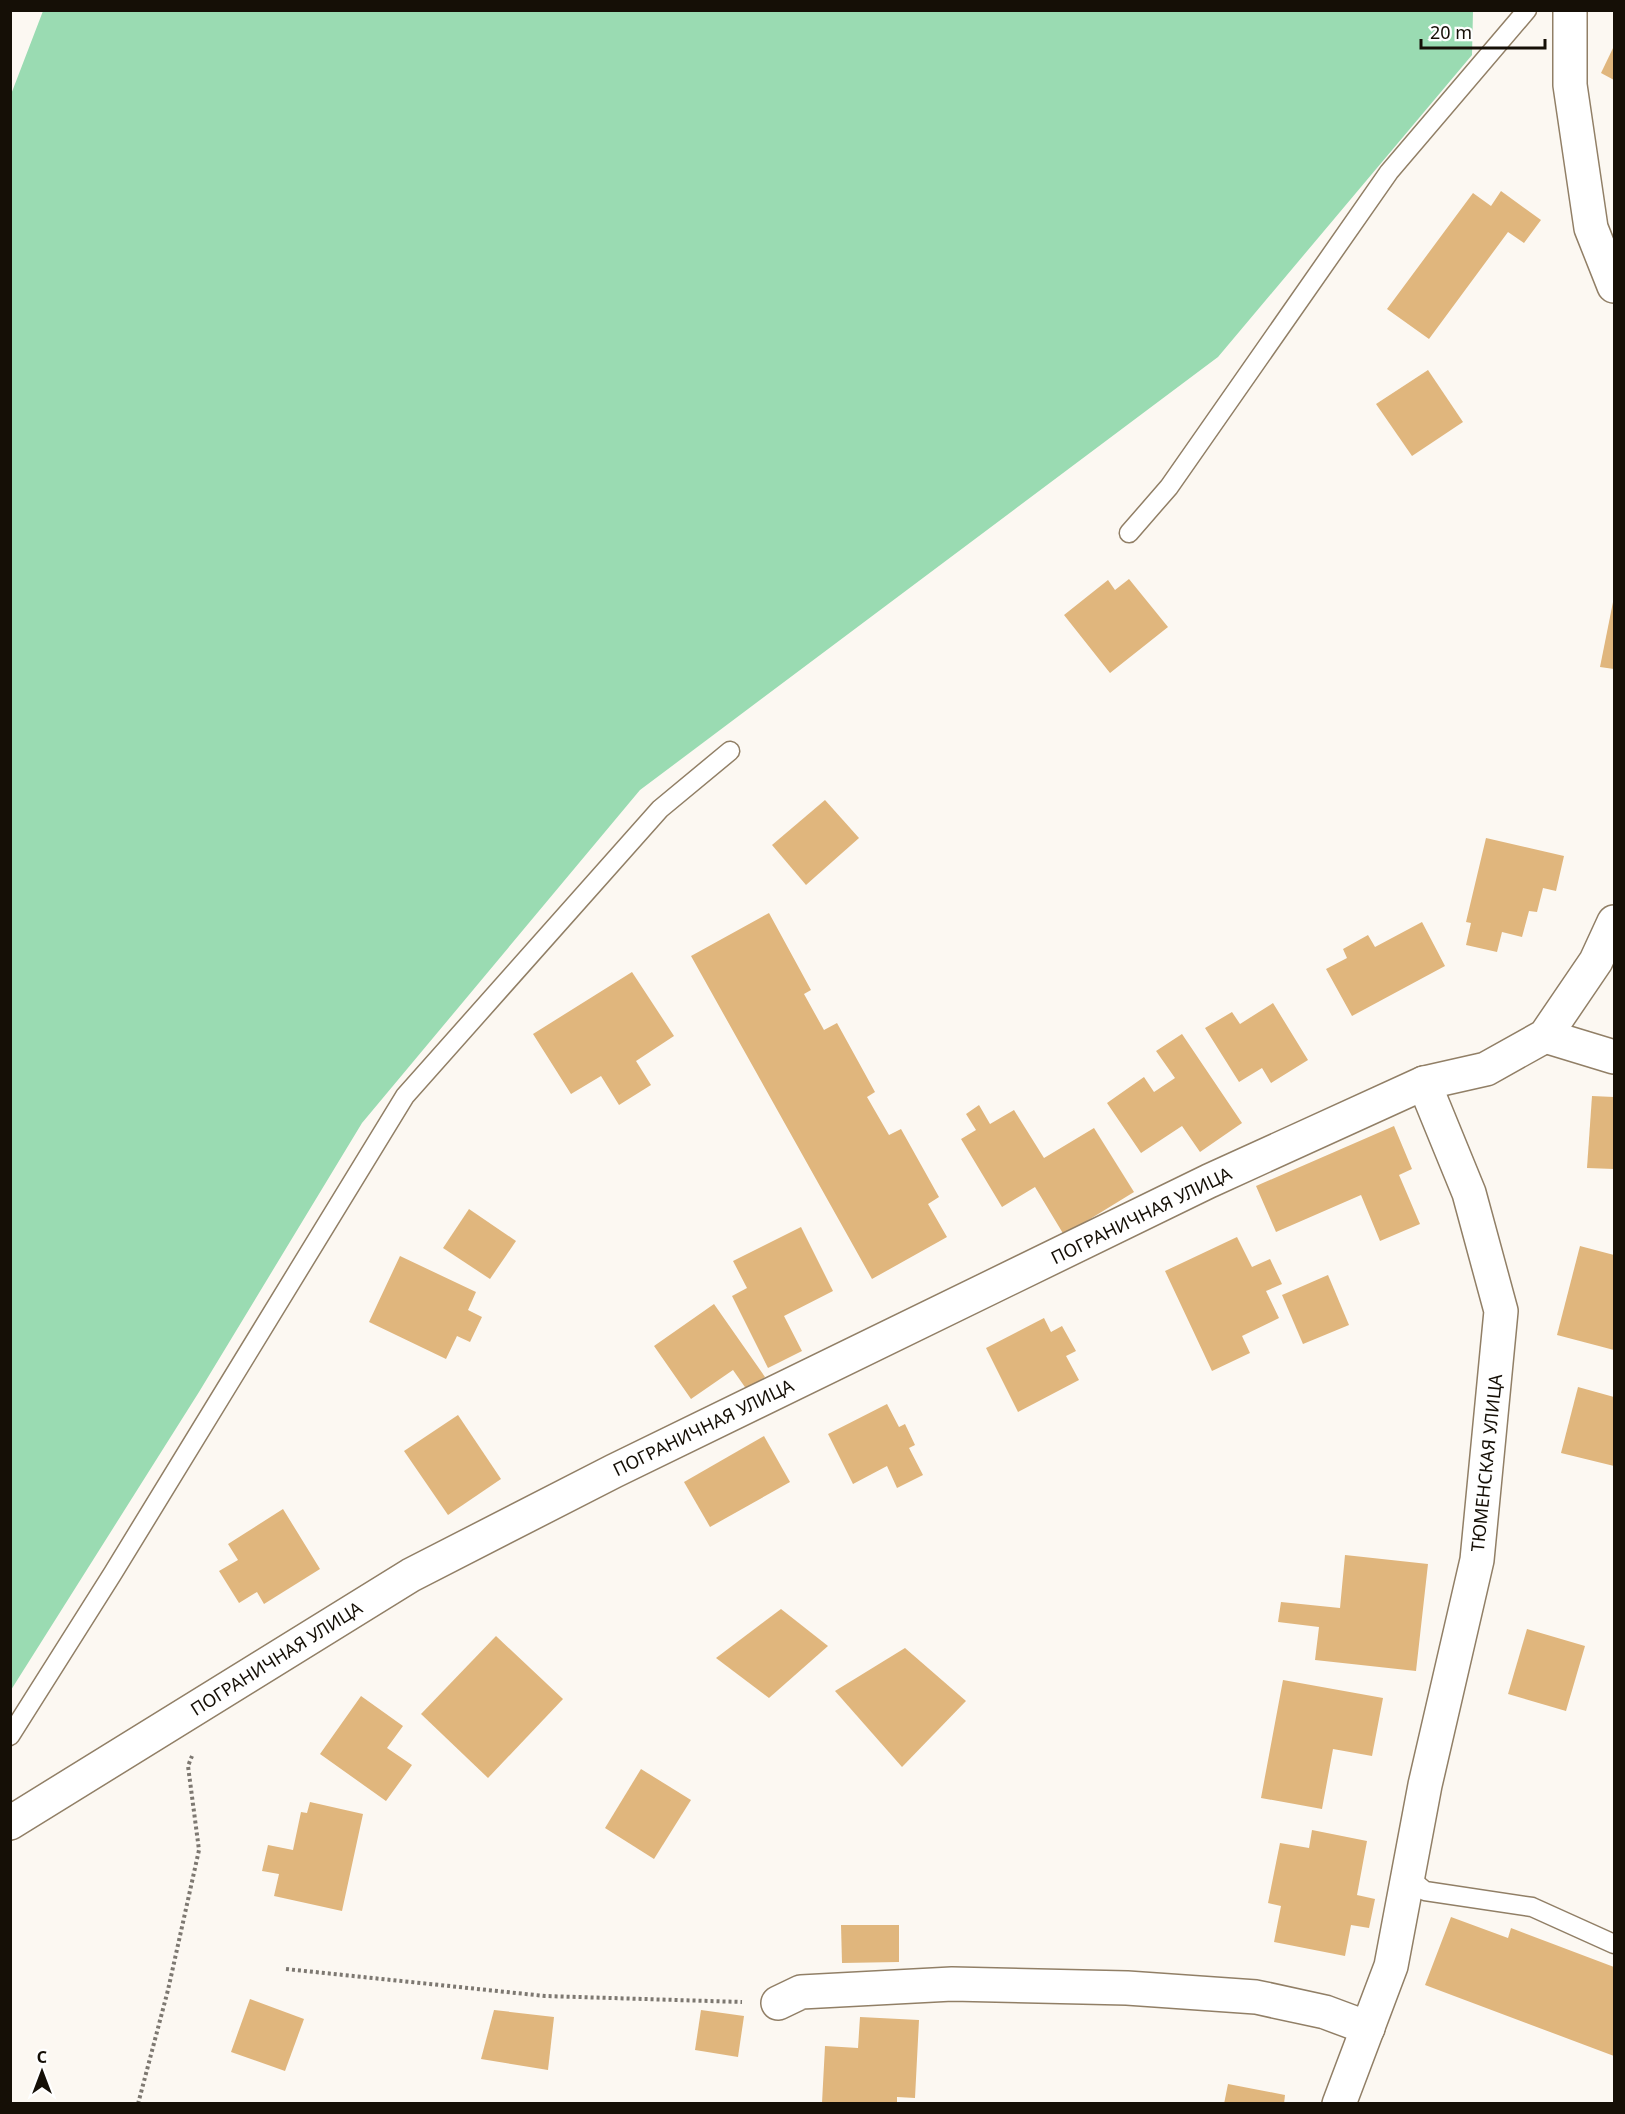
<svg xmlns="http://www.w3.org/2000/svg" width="1625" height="2114" viewBox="0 0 1625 2114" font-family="'Noto Sans',sans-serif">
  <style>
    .forest { fill: #9adbb2 }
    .building { fill: #e0b67d }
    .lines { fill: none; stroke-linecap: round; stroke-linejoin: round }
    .lane-casing { stroke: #917f66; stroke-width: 21 }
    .street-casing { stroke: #917f66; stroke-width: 36 }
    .path { stroke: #7d7871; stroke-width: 4; stroke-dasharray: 3 3; stroke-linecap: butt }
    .lane { stroke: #fff; stroke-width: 18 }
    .street { stroke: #fff; stroke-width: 33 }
    .labels { text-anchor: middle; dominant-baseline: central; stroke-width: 6; stroke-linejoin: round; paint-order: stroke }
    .street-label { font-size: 18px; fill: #150f06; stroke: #fff }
  </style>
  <rect width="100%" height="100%" fill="#fcf8f2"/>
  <path class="forest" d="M43 11H1473L1472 55 1218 357 640 790 362 1123 199 1392 11 1690 10 97Z"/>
  <g class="building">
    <path d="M1614 46V80L1601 73Z"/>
    <path d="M1501 191 1541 220 1524 243 1508 232 1429 339 1387 309 1473 193 1491 206Z"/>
    <path d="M1428 370 1463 422 1412 456 1376 404Z"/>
    <path d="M1129 579 1168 627 1110 673 1064 615 1108 580 1115 590Z"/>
    <path d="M1613 602H1614V669L1600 667Z"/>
    <path d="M825 800 859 838 806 885 772 845Z"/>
    <path d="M1486 838 1564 856 1556 891 1543 888 1537 912 1529 911 1522 937 1502 932 1497 952 1466 945 1471 923 1466 922Z"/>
    <path d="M769 913 811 990 804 994 824 1030 837 1023 875 1092 867 1097 889 1135 901 1129 939 1197 928 1204 947 1237 872 1279 691 956Z"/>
    <path d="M1422 922 1445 966 1352 1016 1326 969 1347 958 1343 949 1368 935 1375 947Z"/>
    <path d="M632 972 674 1036 636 1061 651 1085 619 1105 601 1076 571 1094 533 1034Z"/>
    <path d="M1273 1003 1308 1060 1271 1083 1262 1068 1239 1082 1205 1028 1232 1012 1240 1024Z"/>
    <path d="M1182 1034 1242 1123 1200 1152 1182 1126 1141 1153 1107 1103 1144 1077 1154 1092 1175 1078 1156 1051Z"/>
    <path d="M1592 1096 1614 1097V1169L1587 1168Z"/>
    <path d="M979 1105 990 1124 1014 1110 1044 1158 1094 1128 1134 1192 1064 1235 1035 1187 1002 1207 961 1139 976 1130 966 1114Z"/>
    <path d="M1394 1126 1412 1169 1399 1175 1420 1224 1380 1241 1361 1195 1276 1232 1256 1186Z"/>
    <path d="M469 1209 516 1241 490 1279 443 1248Z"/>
    <path d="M801 1227 833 1291 784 1316 802 1351 768 1368 732 1296 747 1288 733 1261Z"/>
    <path d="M1237 1237 1252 1267 1270 1259 1282 1284 1266 1291 1279 1318 1242 1336 1250 1353 1212 1371 1165 1271Z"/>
    <path d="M1580 1246 1614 1255V1350L1557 1335Z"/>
    <path d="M400 1256 476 1292 468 1310 482 1317 470 1342 457 1336 446 1359 369 1322Z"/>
    <path d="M1328 1275 1349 1325 1303 1344 1282 1295Z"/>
    <path d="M714 1304 765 1377 747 1390 733 1370 691 1399 654 1346Z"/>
    <path d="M1044 1318 1051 1332 1062 1326 1076 1351 1066 1356 1079 1380 1018 1412 986 1348Z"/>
    <path d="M1578 1387 1614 1397V1466L1561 1453Z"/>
    <path d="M887 1404 899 1427 905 1424 915 1445 909 1448 923 1475 897 1488 887 1466 853 1484 828 1434Z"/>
    <path d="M458 1415 501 1479 448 1515 404 1451Z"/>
    <path d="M764 1436 790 1482 710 1527 684 1482Z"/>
    <path d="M283 1509 320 1569 264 1604 257 1592 239 1603 219 1571 238 1560 228 1544Z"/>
    <path d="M1345 1555 1428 1564 1416 1671 1315 1660 1319 1627 1278 1622 1281 1602 1340 1608Z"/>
    <path d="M781 1609 828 1646 769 1698 716 1658Z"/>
    <path d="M1527 1629 1585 1646 1566 1711 1508 1694Z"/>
    <path d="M496 1636 563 1699 488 1778 421 1714Z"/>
    <path d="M905 1648 966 1701 902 1767 835 1691Z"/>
    <path d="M1283 1680 1383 1698 1372 1756 1333 1749 1322 1809 1261 1798Z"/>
    <path d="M361 1696 403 1726 387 1748 412 1765 386 1801 320 1754Z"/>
    <path d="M641 1769 691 1800 654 1859 605 1828Z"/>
    <path d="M310 1802 363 1814 342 1911 274 1896 279 1874 262 1871 268 1845 293 1850 301 1812 307 1813Z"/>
    <path d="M1312 1830 1367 1841 1357 1895 1375 1899 1369 1928 1351 1925 1345 1956 1274 1942 1281 1906 1268 1903 1280 1843 1309 1848Z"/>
    <path d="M1451 1917 1508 1938 1511 1928 1614 1967V2056L1425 1985Z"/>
    <path d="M841 1925H899V1962L842 1963Z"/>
    <path d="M250 1999 304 2019 285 2071 231 2052Z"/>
    <path d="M494 2010 554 2017 548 2070 481 2059Z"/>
    <path d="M701 2010 744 2016 738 2057 695 2050Z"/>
    <path d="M860 2017 919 2020 915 2098 897 2097V2104L822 2103 825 2046 858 2048Z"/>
    <path d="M1228 2084 1285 2095 1284 2104H1224Z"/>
  </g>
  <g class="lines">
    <defs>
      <g id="lane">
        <path d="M1129 533 1169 487 1389 172 1527 10"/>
        <path d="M10 1736 113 1573 405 1096 660 809 730 751"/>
        <path d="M1408 1877 1425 1891 1532 1907 1614 1944"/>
      </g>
      <g id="street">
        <path d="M1570 10V85L1591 228 1614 286"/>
        <path d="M1545 1036 1614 1057"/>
        <path d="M10 1823 411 1575 614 1471 1209 1181 1424 1083 1486 1069 1545 1036 1596 961 1614 922"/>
        <path d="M778 2003 801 1992 952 1984 1127 1988 1256 1997 1325 2012 1368 2028"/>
        <path d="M1339 2104 1391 1966 1425 1785 1477 1560 1501 1311 1469 1193 1424 1083"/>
      </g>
    </defs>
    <use href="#lane" class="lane-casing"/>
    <use href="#street" class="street-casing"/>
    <g class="path">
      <path d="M286 1969 545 1996 742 2002"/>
      <path d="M138 2104 168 1990 199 1850 188 1766 192 1756"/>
    </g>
    <use href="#lane" class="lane"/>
    <use href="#street" class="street"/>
  </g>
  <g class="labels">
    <g class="street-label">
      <text transform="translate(1141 1215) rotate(-26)">ПОГРАНИЧНАЯ УЛИЦА</text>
      <text transform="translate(703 1427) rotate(-26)">ПОГРАНИЧНАЯ УЛИЦА</text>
      <text transform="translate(1486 1463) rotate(-84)">ТЮМЕНСКАЯ УЛИЦА</text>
      <text transform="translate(276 1658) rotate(-32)">ПОГРАНИЧНАЯ УЛИЦА</text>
    </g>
  </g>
  <rect width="1625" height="2114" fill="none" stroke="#150f06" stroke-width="24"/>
  <g transform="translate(42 2072)" stroke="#ffffff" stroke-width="4.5" paint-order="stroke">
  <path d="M0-4.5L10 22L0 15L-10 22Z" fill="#150f06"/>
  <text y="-9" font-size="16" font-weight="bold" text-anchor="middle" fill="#150f06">С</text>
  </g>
  <path d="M1421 39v9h124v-9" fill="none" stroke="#150f06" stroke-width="3"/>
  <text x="1430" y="39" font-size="18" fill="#150f06" stroke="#ffffff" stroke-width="4.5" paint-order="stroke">20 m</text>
</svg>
